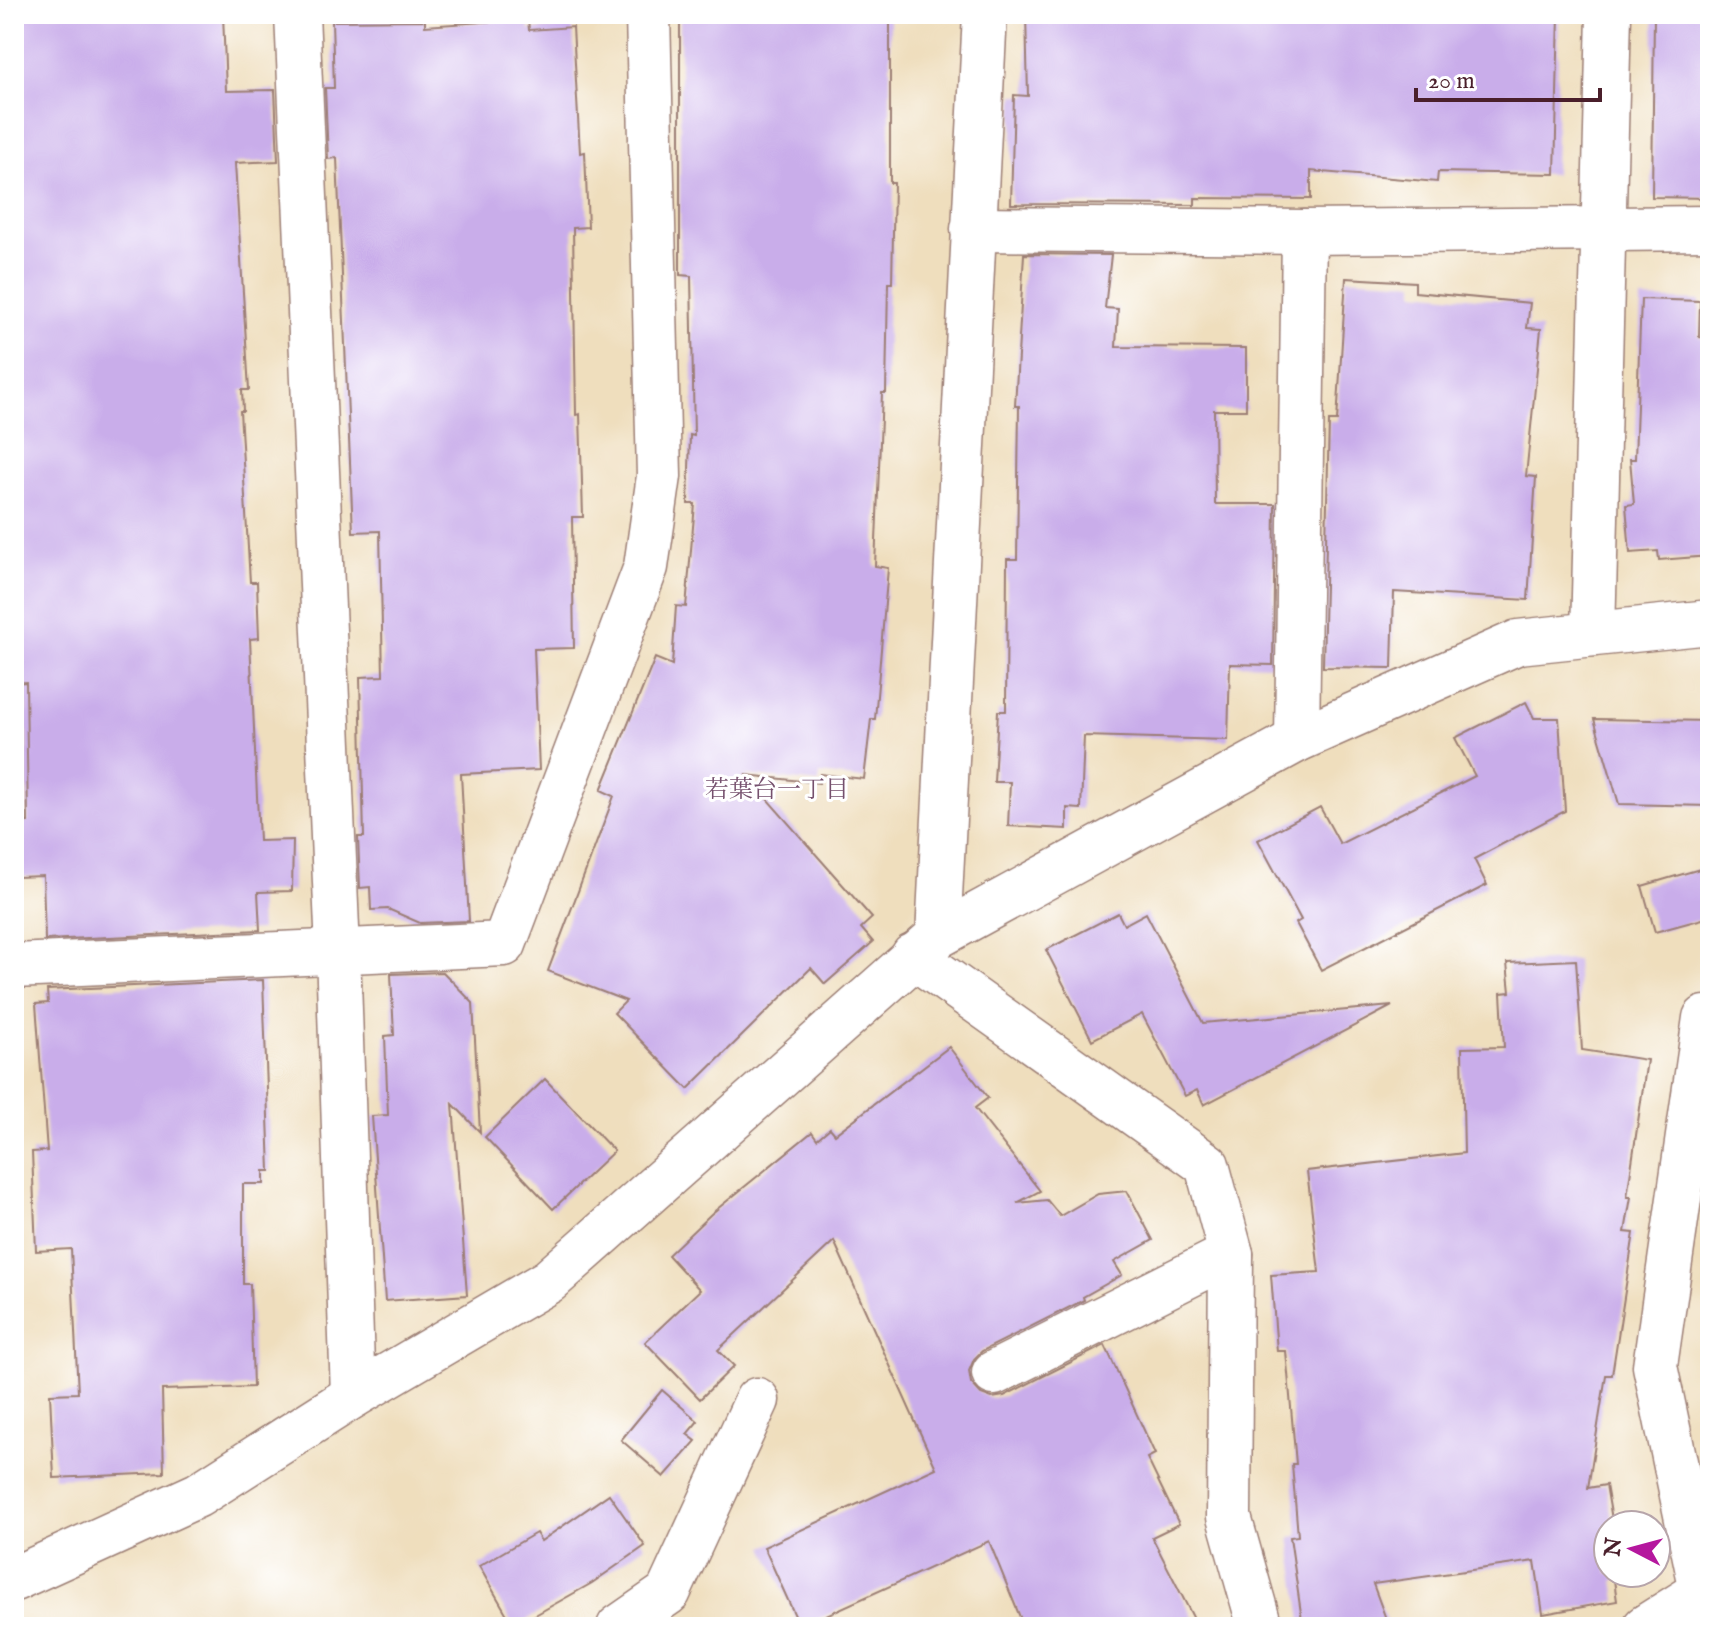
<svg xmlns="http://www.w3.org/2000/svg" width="1724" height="1641" viewBox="0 0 1724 1641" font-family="'IM FELL English','Noto Serif JP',serif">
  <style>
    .building { fill: #c9adea }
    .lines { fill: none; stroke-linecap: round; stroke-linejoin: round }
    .minor-casing { stroke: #9c7e74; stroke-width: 47 }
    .minor { stroke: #fff; stroke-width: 44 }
    .labels { text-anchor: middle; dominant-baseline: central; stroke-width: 6; stroke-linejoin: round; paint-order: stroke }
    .neighbourhood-label { font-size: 24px; fill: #76516e; stroke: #fff }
  </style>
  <rect width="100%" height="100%" fill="#fff"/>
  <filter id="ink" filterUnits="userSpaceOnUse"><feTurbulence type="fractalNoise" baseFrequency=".0125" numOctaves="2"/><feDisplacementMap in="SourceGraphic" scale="16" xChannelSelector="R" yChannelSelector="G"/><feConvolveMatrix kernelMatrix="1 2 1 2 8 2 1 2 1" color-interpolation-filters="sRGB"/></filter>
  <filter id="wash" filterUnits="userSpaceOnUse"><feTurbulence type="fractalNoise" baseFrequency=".006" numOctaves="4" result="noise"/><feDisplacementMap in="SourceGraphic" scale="32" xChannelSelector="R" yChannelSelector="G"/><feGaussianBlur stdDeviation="1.8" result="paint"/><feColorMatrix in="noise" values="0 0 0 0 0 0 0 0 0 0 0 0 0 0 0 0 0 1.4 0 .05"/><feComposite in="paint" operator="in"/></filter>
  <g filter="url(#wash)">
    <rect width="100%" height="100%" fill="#efdebd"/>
    <g id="blocks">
      <g class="building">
        <path d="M14 14H223L226 91 275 90 278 161 235 163 249 390H242L243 411H240L250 582H257L259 638 250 639 259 841 293 840 292 891 258 892 260 930 45 940 43 876 17 877 15 823 28 822 26 682 14 683Z"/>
        <path d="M680 14H890V183H894L892 283H888L886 393H882L875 566 888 568 875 719H871L864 779 820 774 819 783 746 775 872 918 861 928 873 942 825 984 811 968 688 1089 614 1013 626 1001 548 971 614 796 601 790 655 658 672 665 676 606 686 607 695 504H688L690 435 694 436 691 276 680 275Z"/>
        <path d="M1026 14H1559L1555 174 1438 172 1437 182 1311 171V199L1195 198V205L1011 204 1014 95 1028 96Z"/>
        <path d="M1654 14H1710V198L1652 197Z"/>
        <path d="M528 19 529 30 573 27 580 153 585 152 588 227 573 228 576 415 580 414 583 517H572L574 648 534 649 539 770 461 774 469 921 420 923 388 909 371 910 370 887 360 888 358 837H364L360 677 383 676 380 531 353 532 337 158 328 159 325 88H334L332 21 425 20V26Z"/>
        <path d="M1024 254 1111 255 1105 308 1118 309 1116 347 1246 348V410H1214L1215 504H1275L1273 665 1230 664 1228 740 1084 736 1081 809 1067 808V829L1008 826 1010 782H994L998 711H1006L1007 559H1017L1019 406H1015Z"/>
        <path d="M1346 278 1415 282V292L1530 303 1527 328 1541 329 1526 476 1536 477 1528 600 1394 592 1392 668 1323 667 1329 421H1337Z"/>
        <path d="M1641 299 1700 301 1699 337 1710 338V556L1659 560 1658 551 1630 553 1626 505 1634 504 1630 459H1635Z"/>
        <path d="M1526 702 1534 718H1559L1565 811 1474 859 1487 885 1321 970 1296 923 1301 920 1258 840 1320 807 1340 844 1475 776 1455 738Z"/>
        <path d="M1594 719 1710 721V806L1619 804Z"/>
        <path d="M1710 866V917L1655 932 1642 886Z"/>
        <path d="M1118 913 1124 925 1146 913 1203 1023 1392 1006 1204 1105 1197 1090 1185 1096 1142 1014 1092 1040 1046 950Z"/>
        <path d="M1576 960 1582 1050 1647 1060 1627 1197H1631L1625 1232 1634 1233 1612 1375H1606L1588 1488 1606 1485 1613 1525H1608V1573H1621L1622 1578 1614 1580 1617 1601 1543 1614 1535 1561 1373 1584 1389 1627H1303L1290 1537 1298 1536 1292 1464H1296L1286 1351H1277L1271 1275 1319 1272 1307 1171 1464 1153 1462 1048 1504 1047 1501 993 1510 992 1507 963Z"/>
        <path d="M443 972 473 1003 480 1132 453 1104 467 1295 385 1301 372 1116 388 1115 385 1036 394 1035 391 974Z"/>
        <path d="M263 980 270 1171H264V1184H243V1284H250L253 1387 162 1390 164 1473 54 1478 50 1394 78 1393 71 1249 36 1251 32 1152 47 1151 36 1004 48 1003 47 990Z"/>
        <path d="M949 1047 988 1098 975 1108 1040 1191 1017 1203 1047 1200 1060 1216 1098 1194 1127 1191 1153 1240 1114 1262 1122 1275 1083 1297 1084 1300 982 1351 974 1359 969 1371 971 1383 981 1394 992 1398 1004 1396 1105 1345 1155 1454 1147 1458 1179 1524 1152 1537 1198 1627H1024L989 1541 800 1627 764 1547 936 1468 834 1241 718 1350 734 1366 700 1399 645 1342 700 1290 668 1255 711 1214 812 1132 817 1139 830 1128 835 1134Z"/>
        <path d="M545 1079 614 1151 553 1209 485 1137Z"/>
        <path d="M662 1390 698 1421 687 1434 696 1441 664 1477 621 1440Z"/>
        <path d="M609 1494 645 1546 592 1583 514 1627 479 1566 536 1533 541 1541Z"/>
      </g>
    </g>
  </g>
  <g filter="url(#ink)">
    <use href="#blocks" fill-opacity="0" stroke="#9c7e74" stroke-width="2"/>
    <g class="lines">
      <defs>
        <g id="minor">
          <path d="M297 14 338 951 353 1396"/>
          <path d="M973 229 1304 232 1710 228"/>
          <path d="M1593 634 1609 14"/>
          <path d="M1297 740 1304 232"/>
          <path d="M938 936 985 14"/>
          <path d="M913 956 1207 1165 1231 1254 1229 1517 1260 1627"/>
          <path d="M14 966 504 944 646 567 659 476 648 14"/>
          <path d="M994 1373 1231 1254"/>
          <path d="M14 1579 198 1495 353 1396 549 1281 938 936 1297 740 1518 642 1710 622"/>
          <path d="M1702 1591 1655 1366 1705 1018"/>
          <path d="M619 1627 668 1593 757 1400"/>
          <path d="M1645 1627 1702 1591 1710 1589"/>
        </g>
      </defs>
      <use href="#minor" class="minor-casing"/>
      <use href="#minor" class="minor"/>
    </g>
  </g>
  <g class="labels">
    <g class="neighbourhood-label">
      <text x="777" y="790">若葉台一丁目</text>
    </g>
  </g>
  <rect width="1724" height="1641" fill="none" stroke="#fff" stroke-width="48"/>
  <g transform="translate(1632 1549) rotate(276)"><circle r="38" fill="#ffffff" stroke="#b7a5aa" stroke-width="2"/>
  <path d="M0-6L14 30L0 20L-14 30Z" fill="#b5179e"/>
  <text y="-12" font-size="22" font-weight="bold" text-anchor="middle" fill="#4a1f2b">N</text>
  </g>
  <path d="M1416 88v12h184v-12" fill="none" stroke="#4a1f2b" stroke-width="4"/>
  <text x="1428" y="88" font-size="24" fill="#4a1f2b" stroke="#ffffff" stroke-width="6" paint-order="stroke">20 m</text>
</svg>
